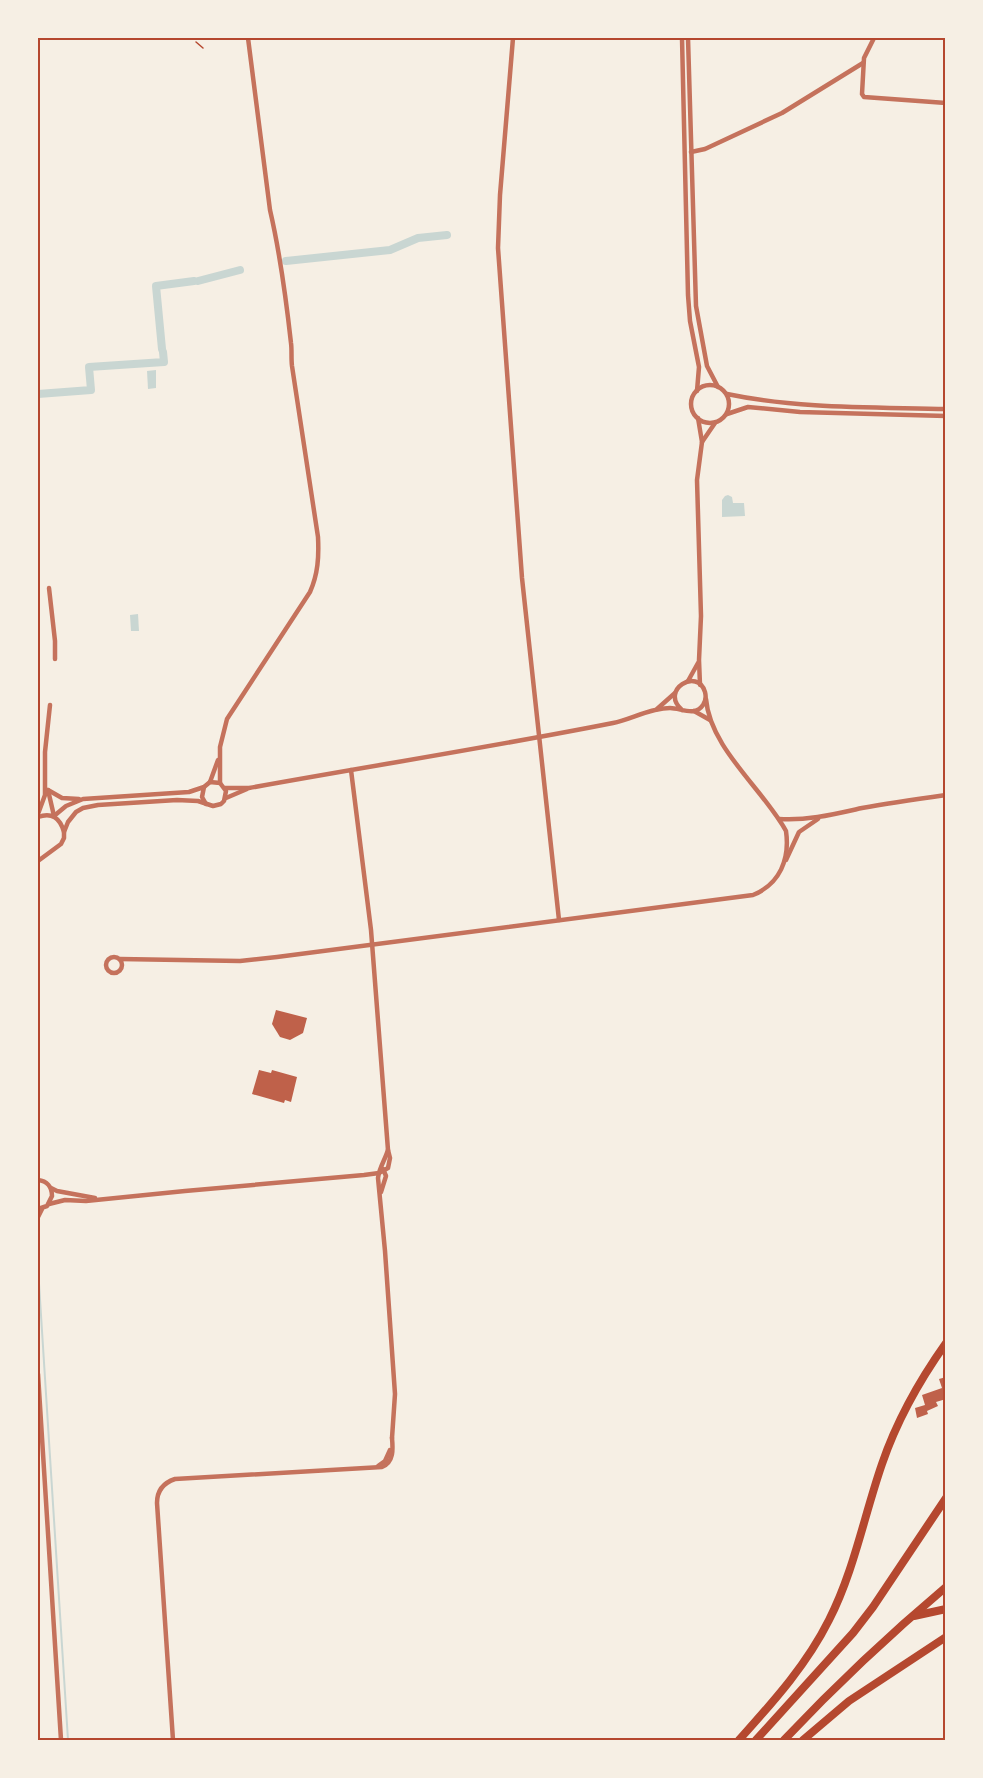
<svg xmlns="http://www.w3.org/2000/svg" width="983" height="1778" viewBox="0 0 983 1778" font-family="'Asap Condensed',sans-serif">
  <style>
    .water { fill: #c9d6d2 }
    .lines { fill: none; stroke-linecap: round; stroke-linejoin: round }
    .stream { stroke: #c9d6d2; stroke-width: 2 }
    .canal { stroke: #c9d6d2; stroke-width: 8 }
    .building { fill: #bf614a }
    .path { stroke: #b5482f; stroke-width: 1.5 }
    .minor { stroke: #c5725c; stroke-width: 4.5 }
    .motorway { stroke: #b5482f; stroke-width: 8 }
    .neatline { fill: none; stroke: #b5482f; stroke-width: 2 }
  </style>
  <rect width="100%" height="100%" fill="#f6efe4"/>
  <g class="water">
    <path d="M156 370V388L148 389 147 371Z"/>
    <path d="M728 495 732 497 733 503H744L745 516 722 517V500L725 496Z"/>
    <path d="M138 614 139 631H131L130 615Z"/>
  </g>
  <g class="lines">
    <path class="stream" d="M38 1268 68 1740"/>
    <g class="canal">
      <path d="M286 261 390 250 418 238 447 235"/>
      <path d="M198 281 240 270"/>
      <path d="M162 349 156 286 194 281"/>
      <path d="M38 394 91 390 89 367 164 362 163 352"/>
    </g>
  </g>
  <g class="building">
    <path d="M276 1010 307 1018 303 1033 290 1040 280 1037 272 1024Z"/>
    <path d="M259 1070 271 1073 272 1070 297 1077 291 1102 285 1100 284 1103 252 1094Z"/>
    <path d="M946 1377V1399L936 1402 938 1406 927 1411 928 1414 917 1418 915 1408 925 1405 922 1395 942 1388 939 1379Z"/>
  </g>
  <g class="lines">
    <path class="path" d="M196 42 203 48"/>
    <g class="minor">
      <path d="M513 38 500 195 498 248 522 578 559 920"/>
      <path d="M682 38 688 295 690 321 699 367 697 391"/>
      <path d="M688 38 696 306 707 366 718 387"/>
      <path d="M874 38 864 58 862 94 864 97 946 103"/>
      <path d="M691 152 705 149 782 113 863 63"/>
      <circle cx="710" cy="404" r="19"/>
      <path d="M727 394C799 409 872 407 946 409"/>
      <path d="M727 414 748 407 800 412 946 416"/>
      <path d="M698 418 702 442 697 480 701 616 699 660 700 685"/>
      <path d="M702 442 715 423"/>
      <path d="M49 588 55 641V659"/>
      <path d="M688 681 698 663"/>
      <path d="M657 709 675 693"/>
      <path d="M694 711 710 720"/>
      <path d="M210 782 218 760"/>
      <path d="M220 783V747L227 719 310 592C318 574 319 557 318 537L292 366C291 358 292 350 291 343 286 298 280 253 270 210L248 38"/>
      <path d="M204 787 202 797 206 804"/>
      <path d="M225 788H249C370 766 492 747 613 723 632 719 650 708 670 708 681 708 695 717 703 705 706 701 706 696 705 692 698 667 659 690 682 710"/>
      <path d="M48 790 62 798 79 799"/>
      <path d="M48 790 54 816"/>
      <path d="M226 798 247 789"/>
      <path d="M38 814 45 795V752L50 705"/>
      <path d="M38 817C52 812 60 818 64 832"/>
      <path d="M779 819C807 821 835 814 862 808 890 803 918 799 946 795"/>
      <path d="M786 860 799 832 818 819"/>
      <path d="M38 861 61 844 64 838V832L68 822 76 812 83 808 98 805 177 800 198 801 213 806 221 804 224 801 226 791 220 783 210 782 204 787 189 792 83 799 66 806 54 816"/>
      <circle cx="114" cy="965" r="8"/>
      <path d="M120 959 240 961 277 957 753 895C780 884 790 859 786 831 763 789 710 748 706 699"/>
      <path d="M388 1150C385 1160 379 1168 378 1178L385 1251 395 1394 392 1438"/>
      <path d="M38 1180C47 1181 52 1187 52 1196L47 1206 38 1209"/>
      <path d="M51 1188 57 1191 95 1198"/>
      <path d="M381 1192 386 1176 383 1169"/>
      <path d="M49 1204 65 1200 86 1201 185 1191 364 1175 379 1173 388 1168 390 1158 388 1150 371 930 351 770"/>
      <path d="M38 1217 42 1209"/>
      <path d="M38 1374 61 1740"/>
      <path d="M378 1466 385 1461 390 1450"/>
      <path d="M173 1740 157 1503C157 1491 163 1483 175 1479L382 1467C394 1462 393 1449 392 1438"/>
    </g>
    <g class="motorway">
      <path d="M914 1616 946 1609"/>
      <path d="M739 1740C772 1703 806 1666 829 1620 854 1571 864 1516 882 1464 897 1420 919 1381 946 1343"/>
      <path d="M756 1740 853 1633 873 1607 946 1498"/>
      <path d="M784 1740C835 1686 889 1635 946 1587"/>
      <path d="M803 1740 849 1701 946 1637"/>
    </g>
  </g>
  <rect width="983" height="1778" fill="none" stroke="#f6efe4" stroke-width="78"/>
  <rect x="39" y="39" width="905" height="1700" class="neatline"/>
</svg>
